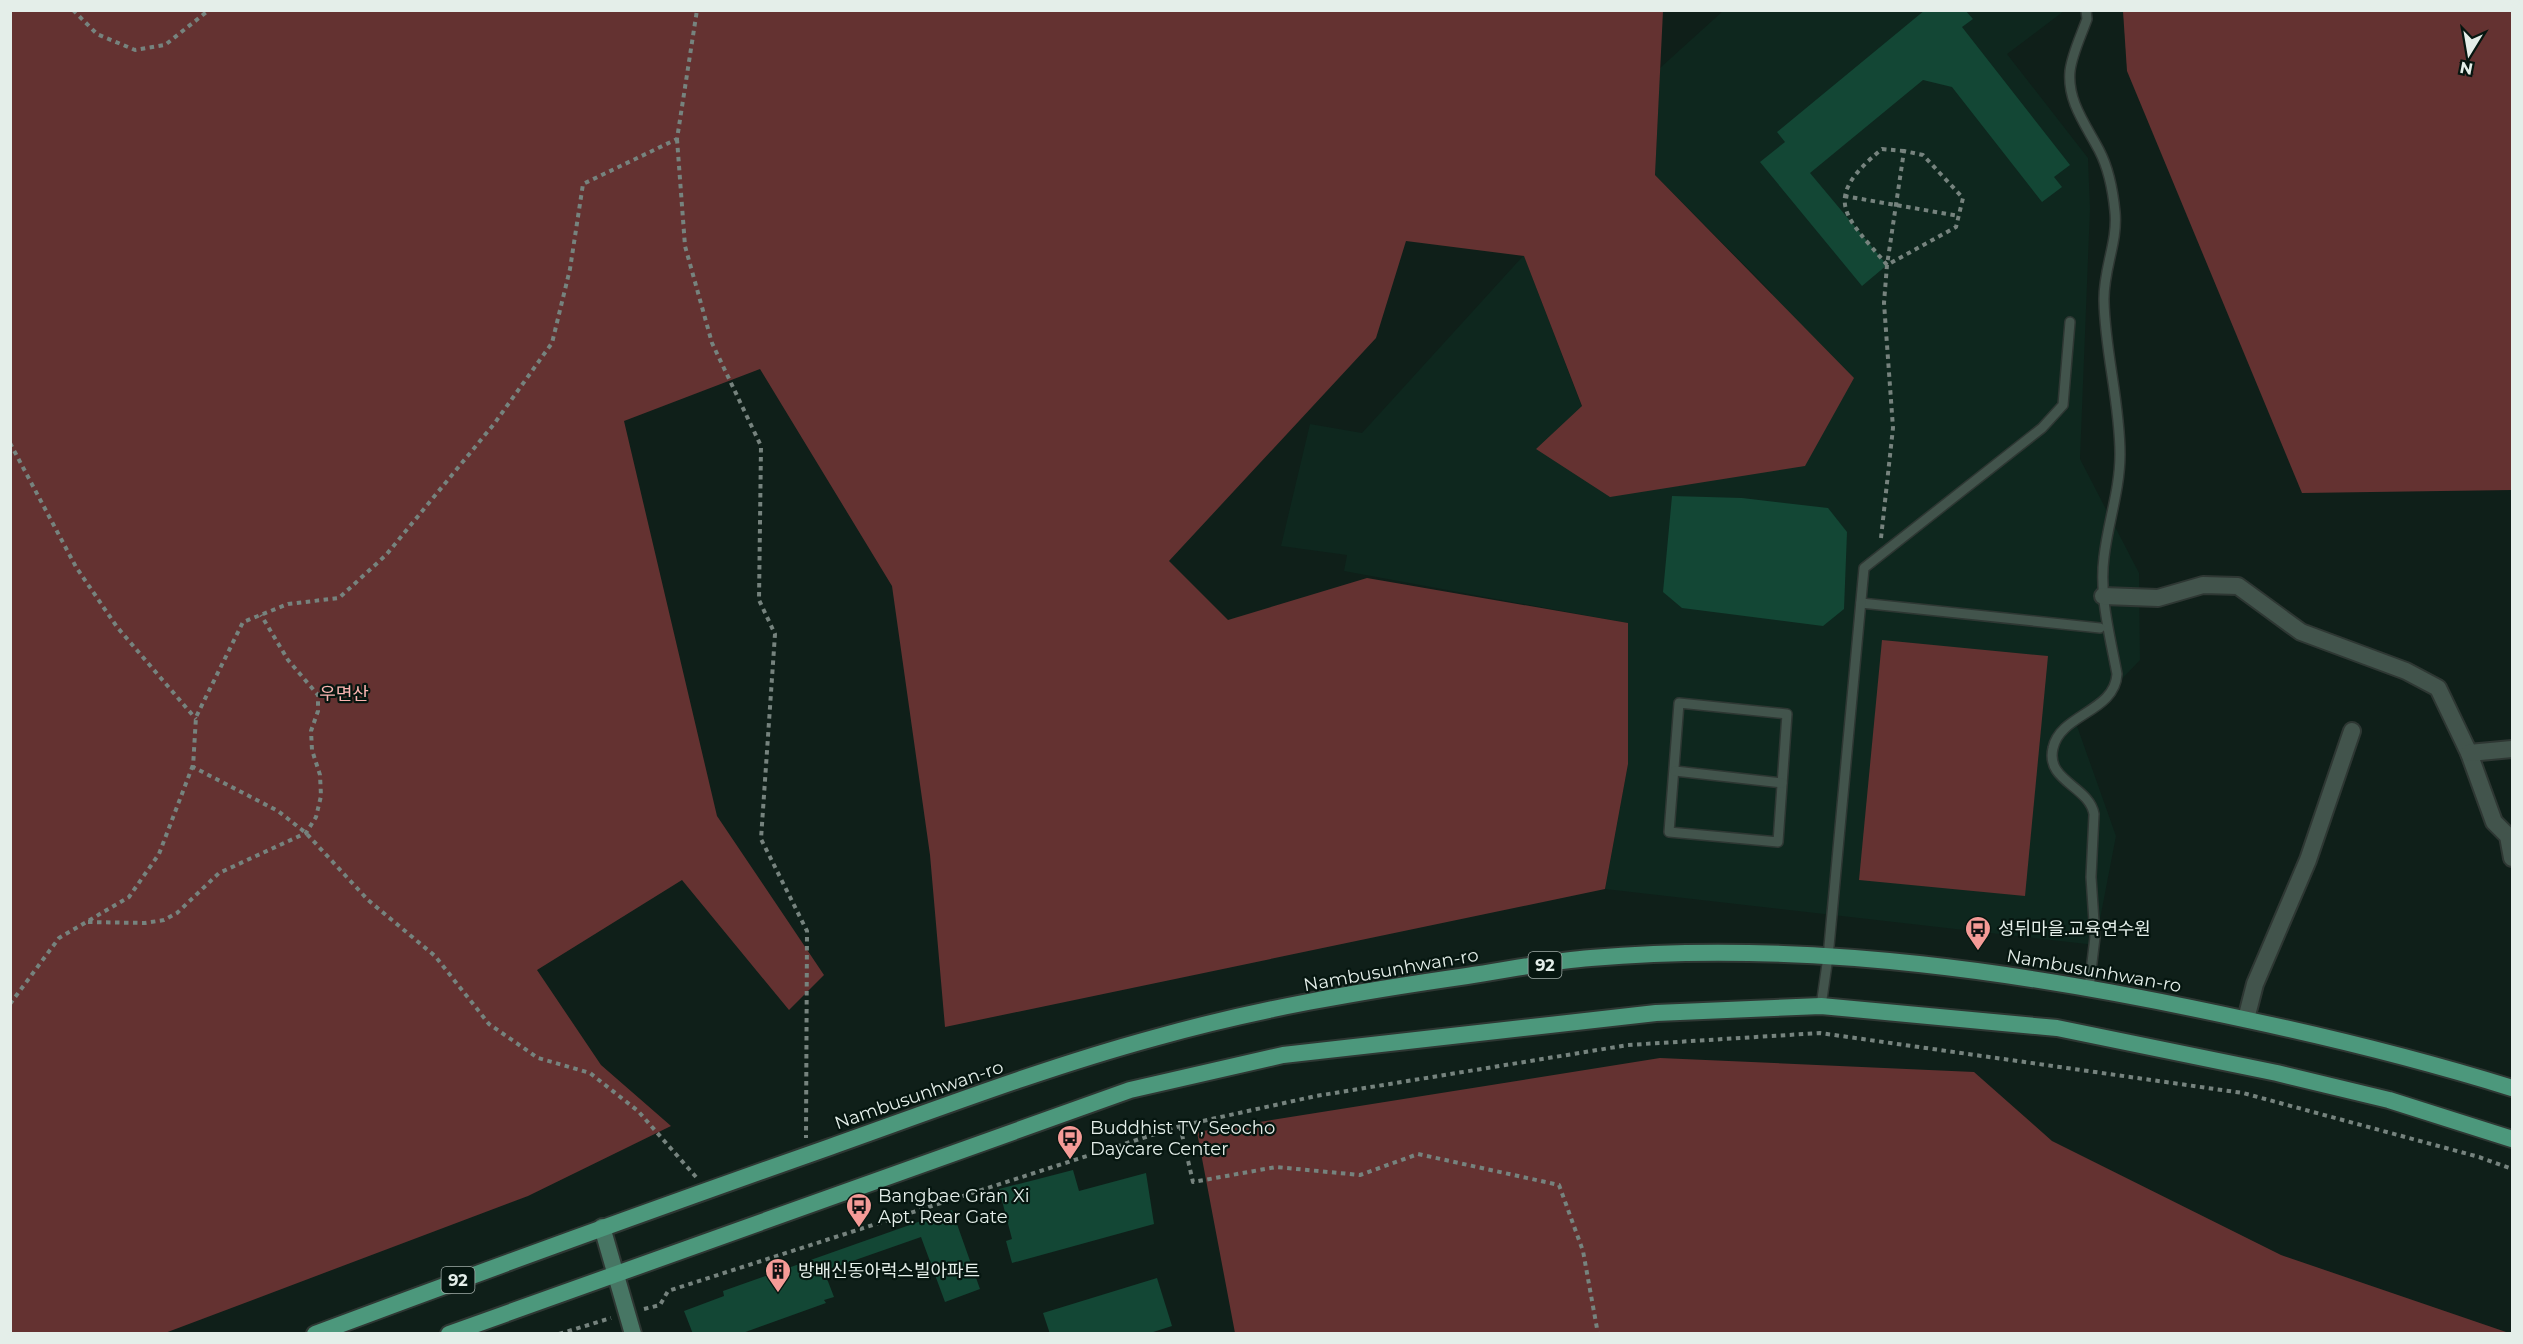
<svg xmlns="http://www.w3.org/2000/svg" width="2523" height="1344" viewBox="0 0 2523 1344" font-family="Montserrat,'Noto Sans KR',sans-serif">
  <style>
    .built { fill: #0e271e }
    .green { fill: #643231 }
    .building { fill: #134735 }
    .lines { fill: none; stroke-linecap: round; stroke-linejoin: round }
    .service-casing { stroke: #2e3733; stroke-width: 12 }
    .minor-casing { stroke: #2e3733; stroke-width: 20 }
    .secondary-casing { stroke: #2e3733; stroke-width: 20 }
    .primary-casing { stroke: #2e3733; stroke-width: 20 }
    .path { stroke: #76837e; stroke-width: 4; stroke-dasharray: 4.5 4.5; stroke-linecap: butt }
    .service { stroke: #42544c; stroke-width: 9 }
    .minor { stroke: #42544c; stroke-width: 16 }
    .secondary { stroke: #477664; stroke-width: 16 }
    .primary { stroke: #4c987c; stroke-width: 16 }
    .labels { text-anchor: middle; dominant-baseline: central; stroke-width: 4.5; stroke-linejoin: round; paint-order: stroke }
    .shield { fill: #061610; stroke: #a1ada8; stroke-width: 1.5 }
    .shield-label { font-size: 16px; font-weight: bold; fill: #e4eee9 }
    .park-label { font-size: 18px; fill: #fbb6b2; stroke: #061610 }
    .poi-label { font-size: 18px; fill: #e4eee9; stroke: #061610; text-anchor: start }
    .street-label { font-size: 18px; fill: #e4eee9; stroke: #061610 }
  </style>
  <rect width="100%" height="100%" fill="#0f1f19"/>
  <path class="built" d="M1723 11H2064L2007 54 2088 158 2090 209 2080 459 2139 573 2140 660 2077 726 2116 836 2095 945 1605 889 1628 764 1627 623 1344 571 1347 555 1281 546 1310 424 1362 433 1524 255 1582 407 1772 293 1655 175 1660 68Z"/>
  <g class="green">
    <path d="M10 11H1663L1655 175 1854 378 1805 466 1610 497 1536 449 1582 406 1524 256 1406 241 1376 338 1169 561 1228 620 1367 578 1628 623V764L1605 889 945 1027 930 855 892 586 760 369 624 421 717 816 824 975 789 1010 682 880 537 970 601 1065 671 1126 528 1196 165 1333H11Z"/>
    <path d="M2123 11H2512V490L2302 493 2127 71Z"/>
    <path d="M1882 640 2048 656 2025 896 1859 880Z"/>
    <path d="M1660 1058 1974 1072 2052 1141 2281 1255 2509 1333H1235L1197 1132Z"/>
  </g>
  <g class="building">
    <path d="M1925 10H1965L1973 19 1962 27 2070 165 2054 177 2062 187 2042 202 1952 87 1923 80 1810 173 1887 265 1862 286 1760 162 1785 142 1777 132Z"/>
    <path d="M1672 496 1742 498 1828 508 1847 532 1844 609 1823 626 1682 608 1663 592Z"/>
    <path d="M1073 1170 1079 1191 1146 1173 1154 1224 1012 1263 1006 1241 1012 1239 999 1189Z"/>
    <path d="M952 1210 980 1289 945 1302 921 1237 824 1271 834 1297 824 1300 826 1303 740 1334H693L684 1311 724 1296 723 1291Z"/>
    <path d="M1157 1278 1172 1326 1147 1334H1050L1043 1313Z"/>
  </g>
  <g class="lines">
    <defs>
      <g id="service">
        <path d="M2086 10 2087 19C2081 36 2072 54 2070 71 2067 101 2086 125 2099 150 2109 169 2113 191 2115 212 2118 242 2103 270 2104 301 2105 353 2120 402 2120 454 2120 490 2108 522 2104 557 2099 596 2110 636 2117 674 2115 712 2060 714 2053 748 2045 781 2089 786 2094 814L2091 877 2095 937 2089 988"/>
        <path d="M1861 603 2100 628"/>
        <path d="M1679 703 1787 714 1778 842 1669 832Z"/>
        <path d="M1675 771 1782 783"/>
        <path d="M1821 1006 1828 957 1864 568 2042 428 2063 405 2070 322"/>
      </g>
      <g id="minor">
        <path d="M2103 596 2158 598 2203 585 2238 586 2301 632 2406 671 2438 688 2469 753 2494 822 2508 836 2512 858"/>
        <path d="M2469 753 2512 749"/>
        <path d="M2246 1019 2255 984 2308 860 2352 731"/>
      </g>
      <path id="secondary" d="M602 1227 633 1334"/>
      <g id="primary">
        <path d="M315 1334C486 1270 657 1208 830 1147 937 1109 1044 1068 1154 1038 1256 1009 1362 991 1467 976 1508 970 1550 961 1591 958 1810 939 2034 973 2248 1020 2337 1039 2425 1061 2512 1088"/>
        <path d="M449 1334 1130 1090 1283 1055 1656 1013 1821 1006 2057 1028 2277 1073 2389 1100 2512 1139"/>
      </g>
    </defs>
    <use href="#service" class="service-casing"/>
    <use href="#minor" class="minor-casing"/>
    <use href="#secondary" class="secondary-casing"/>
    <use href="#primary" class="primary-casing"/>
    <g class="path">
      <path d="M73 10 97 34 135 50 165 45 209 10"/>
      <path d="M677 139 685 246 712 343 761 446 759 600 775 634 761 839 807 931 806 1138"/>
      <path d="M1844 196 1959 216"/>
      <path d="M10 443 76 567 117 627 196 719"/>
      <path d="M1881 538 1893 428 1884 303 1887 265 1904 151 1923 155 1963 198 1956 227 1887 265C1845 215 1820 200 1882 149L1904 151"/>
      <path d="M88 922 145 923 164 920 177 913 219 873 306 833 316 817 321 796 320 775 312 750 311 731 318 711V695L288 660 261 615"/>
      <path d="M10 1004 59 938 129 897 159 854 193 765"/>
      <path d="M1180 1126 1193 1182 1276 1167 1360 1175 1418 1154 1559 1185 1583 1251 1598 1334"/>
      <path d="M696 1177 638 1111 590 1073 538 1058 489 1024 435 956 368 900 306 833 278 811 193 767 196 717 243 622 288 604 339 598 386 555 494 424 552 343 570 269 583 184 677 139 697 10"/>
      <path d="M644 1309 660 1305 668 1291 1180 1126 1316 1096 1628 1045 1820 1033 2243 1093 2479 1157 2512 1169"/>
      <path d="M559 1334 611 1318"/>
    </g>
    <use href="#service" class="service"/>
    <use href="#minor" class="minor"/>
    <use href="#secondary" class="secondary"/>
    <use href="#primary" class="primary"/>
  </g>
  <defs>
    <symbol id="bus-pin" viewBox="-11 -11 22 30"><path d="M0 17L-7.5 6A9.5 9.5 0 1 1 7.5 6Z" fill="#f59b97" stroke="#061610"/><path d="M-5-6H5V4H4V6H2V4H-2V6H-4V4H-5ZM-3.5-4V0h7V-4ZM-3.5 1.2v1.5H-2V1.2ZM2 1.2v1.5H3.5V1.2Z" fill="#111"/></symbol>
    <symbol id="building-pin" viewBox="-11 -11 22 30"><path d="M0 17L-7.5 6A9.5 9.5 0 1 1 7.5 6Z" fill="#f59b97" stroke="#061610"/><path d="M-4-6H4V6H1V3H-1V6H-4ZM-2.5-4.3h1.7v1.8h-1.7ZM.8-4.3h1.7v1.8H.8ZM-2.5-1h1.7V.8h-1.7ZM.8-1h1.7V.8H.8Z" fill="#111"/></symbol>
  </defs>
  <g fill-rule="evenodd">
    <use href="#bus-pin" x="1963" y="914" width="30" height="40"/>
    <use href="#bus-pin" x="1055" y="1123" width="30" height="40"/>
    <use href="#bus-pin" x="844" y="1191" width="30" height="40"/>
    <use href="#building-pin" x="763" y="1256" width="30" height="40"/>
  </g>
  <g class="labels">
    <g class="shield">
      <rect x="1528.5" y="952" width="33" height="26" rx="4.5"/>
      <rect x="441.5" y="1267" width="33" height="26" rx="4.5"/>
    </g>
    <g class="shield-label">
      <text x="1545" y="965">92</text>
      <text x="458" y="1280">92</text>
    </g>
    <g class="park-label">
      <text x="344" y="694">우면산</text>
    </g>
    <g class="poi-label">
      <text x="1998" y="929">성뒤마을.교육연수원</text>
      <text x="1090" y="1128">Buddhist TV, Seocho<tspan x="1090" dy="21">Daycare Center</tspan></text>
      <text x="878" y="1196">Bangbae Gran Xi<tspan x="878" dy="21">Apt. Rear Gate</tspan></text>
      <text x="798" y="1271">방배신동아럭스빌아파트</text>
    </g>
    <g class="street-label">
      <text transform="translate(1391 970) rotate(-10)">Nambusunhwan-ro</text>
      <text transform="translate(2094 971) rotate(10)">Nambusunhwan-ro</text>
      <text transform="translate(919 1095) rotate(-19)">Nambusunhwan-ro</text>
    </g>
  </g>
  <rect width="2523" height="1344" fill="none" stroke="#e4eee9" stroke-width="24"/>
  <g transform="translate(2469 54) rotate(191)" stroke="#061610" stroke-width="4.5" paint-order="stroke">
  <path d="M0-4.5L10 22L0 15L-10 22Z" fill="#e4eee9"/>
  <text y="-9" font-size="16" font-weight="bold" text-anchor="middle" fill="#e4eee9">N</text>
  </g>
</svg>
